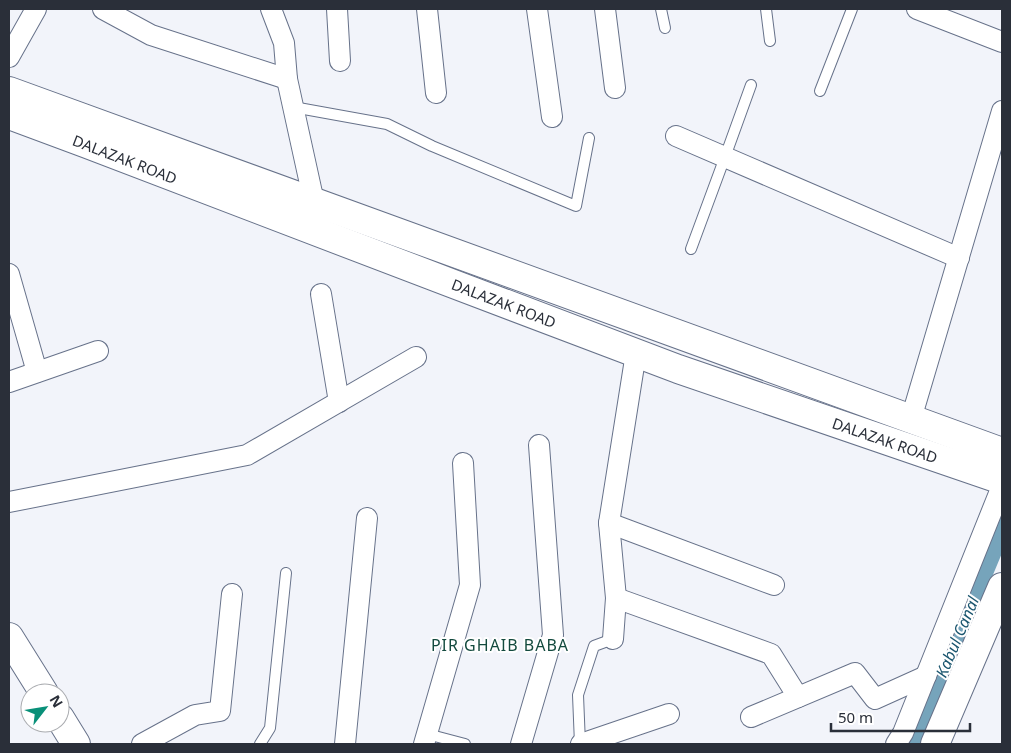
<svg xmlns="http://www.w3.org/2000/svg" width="1011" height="753" viewBox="0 0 1011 753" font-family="'Noto Sans',sans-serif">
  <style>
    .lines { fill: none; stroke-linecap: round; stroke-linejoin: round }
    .canal { stroke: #76a4bb; stroke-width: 20 }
    .lane-casing { stroke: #67728a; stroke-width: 12 }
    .street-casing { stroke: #67728a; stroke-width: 22 }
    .secondary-casing { stroke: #67728a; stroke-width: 30 }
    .primary-casing { stroke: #67728a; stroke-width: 30 }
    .lane { stroke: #fff; stroke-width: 10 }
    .street { stroke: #fff; stroke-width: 20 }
    .secondary { stroke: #fff; stroke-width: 28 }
    .primary { stroke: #fff; stroke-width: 28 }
    .labels { text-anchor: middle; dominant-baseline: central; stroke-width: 4; stroke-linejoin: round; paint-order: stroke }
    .street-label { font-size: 15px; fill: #2a2f39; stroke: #fff }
    .water-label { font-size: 16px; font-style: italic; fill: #1b566f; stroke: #fff }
    .neighbourhood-label { font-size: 16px; letter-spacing: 1px; fill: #134a3e; stroke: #fff }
  </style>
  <rect width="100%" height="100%" fill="#f2f4fa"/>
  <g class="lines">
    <path class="canal" d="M908 744 918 729 1002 527"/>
    <defs>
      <g id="lane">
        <path d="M661 9 665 28"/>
        <path d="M766 9 770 41"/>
        <path d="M820 91 852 9"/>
        <path d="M293 107 387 124 432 146 576 206 589 138"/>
        <path d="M691 249 725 157 751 85"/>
        <path d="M427 734 465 744"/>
        <path d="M260 744 270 728 286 573"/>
        <path d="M580 744 578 695 594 646 613 639"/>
      </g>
      <g id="street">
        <path d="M103 9 151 35 287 79"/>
        <path d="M271 9 284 43 287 79 314 202"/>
        <path d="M337 9 340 61"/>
        <path d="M427 9 436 93"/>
        <path d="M537 9 552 117"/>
        <path d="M605 9 615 88"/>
        <path d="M917 9 1002 42"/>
        <path d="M9 57 36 9"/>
        <path d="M676 136 959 258"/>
        <path d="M9 274 37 372"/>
        <path d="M321 294 339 402"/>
        <path d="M9 382 98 351"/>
        <path d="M911 419 1002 111"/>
        <path d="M9 502 247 455 416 357"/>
        <path d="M609 523 774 585"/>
        <path d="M616 598 771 654 798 697"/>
        <path d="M613 639 616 598 609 523 636 353"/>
        <path d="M751 717 855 673 875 699 926 676"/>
        <path d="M142 744 195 715 220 711 232 594"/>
        <path d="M345 744 367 518"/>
        <path d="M424 744 470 585 463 463"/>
        <path d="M521 744 553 635 539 445"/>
        <path d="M581 744 669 714"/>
        <path d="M896 744 903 733 1002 486"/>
      </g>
      <g id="secondary">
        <path d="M9 637 44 693"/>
        <path d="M60 718 76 744"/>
        <path d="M935 744 1002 587"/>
      </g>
      <g id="primary">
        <path d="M9 91 1002 452"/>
        <path d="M9 115 87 144 451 283 678 369 1002 480"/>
      </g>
    </defs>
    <use href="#lane" class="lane-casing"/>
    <use href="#street" class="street-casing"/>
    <use href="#secondary" class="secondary-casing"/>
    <use href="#primary" class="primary-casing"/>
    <use href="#lane" class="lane"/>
    <use href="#street" class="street"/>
    <use href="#secondary" class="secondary"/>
    <use href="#primary" class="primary"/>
  </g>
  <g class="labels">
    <g class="street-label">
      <text transform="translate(125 159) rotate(21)">DALAZAK ROAD</text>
      <text transform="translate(504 303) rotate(21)">DALAZAK ROAD</text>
      <text transform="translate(885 440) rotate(19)">DALAZAK ROAD</text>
    </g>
    <g class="water-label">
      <text transform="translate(957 637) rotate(-67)">Kabul Canal</text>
    </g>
    <g class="neighbourhood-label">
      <text x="500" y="645">PIR GHAIB BABA</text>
    </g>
  </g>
  <rect width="1011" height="753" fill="none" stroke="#2a2f39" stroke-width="20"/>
  <g transform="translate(45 708) rotate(59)"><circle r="24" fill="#ffffff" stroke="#aaacb0"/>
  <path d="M0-4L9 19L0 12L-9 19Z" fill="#099079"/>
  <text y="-8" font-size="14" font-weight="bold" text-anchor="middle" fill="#2a2f39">N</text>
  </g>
  <path d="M831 723v8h139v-8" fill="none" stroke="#2a2f39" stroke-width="2.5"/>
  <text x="838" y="723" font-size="15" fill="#2a2f39" stroke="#ffffff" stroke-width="4" paint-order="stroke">50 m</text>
</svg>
